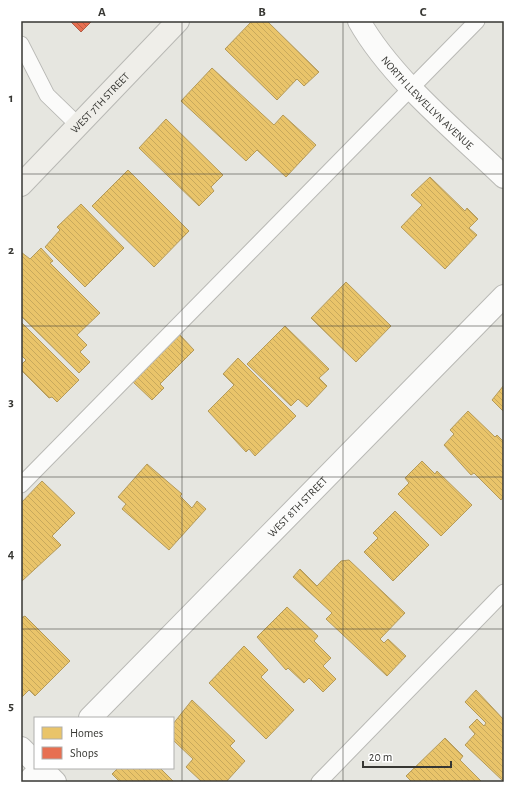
<svg xmlns="http://www.w3.org/2000/svg" width="525" height="803" viewBox="0 0 525 803" font-family="'Alegreya Sans',sans-serif">
  <style>
    .homes { fill: url(#homes-back-hatch); stroke: #b49a5a }
    .shops { fill: url(#shops-back-hatch); stroke: #b25e48 }
    .lines { fill: none; stroke-linecap: round; stroke-linejoin: round }
    .lane-casing { stroke: #b9b9b5; stroke-width: 17 }
    .street-casing { stroke: #b9b9b5; stroke-width: 24 }
    .secondary-casing { stroke: #b9b9b5; stroke-width: 24 }
    .lane { stroke: #fbfbfa; stroke-width: 15 }
    .street { stroke: #fbfbfa; stroke-width: 22 }
    .secondary { stroke: #efeee9; stroke-width: 22 }
    .grid { fill: none; stroke: #373733; stroke-width: 1; stroke-opacity: 0.55 }
    .labels { text-anchor: middle; dominant-baseline: central; stroke-width: 4; stroke-linejoin: round; paint-order: stroke }
    .street-label { font-size: 11px; fill: #373733; stroke: #fff }
    .neatline { fill: none; stroke: #373733; stroke-width: 1.5 }
    .grid-label { font-size: 13px; text-anchor: middle; font-weight: bold; fill: #373733 }
  </style>
  <defs>
    <pattern id="homes-back-hatch" width="6" height="6" patternUnits="userSpaceOnUse"><rect width="6" height="6" fill="#e9c46a"/><path d="M-1 5l2 2M0 0l6 6M5-1l2 2" fill="none" stroke="#c8a95c"/></pattern>
    <pattern id="shops-back-hatch" width="6" height="6" patternUnits="userSpaceOnUse"><rect width="6" height="6" fill="#e76f51"/><path d="M-1 5l2 2M0 0l6 6M5-1l2 2" fill="none" stroke="#bc5c44"/></pattern>
  </defs>
  <rect width="100%" height="100%" fill="#e6e6e0"/>
  <g class="homes">
    <path d="M252 21H267L319 72 304 86 297 79 277 100 225 49Z"/>
    <path d="M212 68 274 125 283 115 316 145 286 177 257 150 246 161 181 101Z"/>
    <path d="M166 119 223 175 211 187 214 191 199 206 139 148Z"/>
    <path d="M128 170 189 231 154 267 92 206Z"/>
    <path d="M430 177 465 211 467 208 478 219 469 228 477 235 445 269 401 227 422 205 411 195Z"/>
    <path d="M81 204 124 248 85 287 45 247 60 230 57 227Z"/>
    <path d="M41 248 53 261 50 263 100 313 77 335 87 345 80 352 90 362 79 373 21 316V252L30 259Z"/>
    <path d="M346 282 391 326 356 362 311 318Z"/>
    <path d="M21 322 79 380 57 402 52 397 49 398 21 370V365L26 360 21 355Z"/>
    <path d="M285 326 329 369 319 378 327 386 307 407 298 399 291 406 247 364Z"/>
    <path d="M179 334 194 350 160 384 164 388 152 400 132 381Z"/>
    <path d="M238 358 296 416 255 456 249 449 246 452 208 411 234 385 223 374Z"/>
    <path d="M504 385V412L492 400Z"/>
    <path d="M468 411 495 437 497 435 504 442V496L501 500 474 473 471 475 444 445 454 434 450 430Z"/>
    <path d="M422 461 435 474 437 471 472 505 441 536 398 494 409 483 405 478Z"/>
    <path d="M147 464 182 494 180 496 192 508 197 501 206 509 169 550 122 509 126 504 118 497Z"/>
    <path d="M42 481 75 513 52 536 61 545 22 581 21 503Z"/>
    <path d="M395 511 429 545 393 581 364 552 378 538 373 533Z"/>
    <path d="M349 560 405 613 380 639 384 643 388 639 406 656 387 676 326 619 332 613 293 577 300 569 317 586 341 561Z"/>
    <path d="M287 607 318 636 314 641 331 658 323 666 336 679 323 692 309 678 304 683 288 668 286 670 257 637Z"/>
    <path d="M25 616 70 661 35 696 29 690 22 697 21 618Z"/>
    <path d="M244 646 268 670 261 677 294 710 266 739 209 683Z"/>
    <path d="M476 690 504 720V782L465 745 475 734 469 727 477 719 484 726 486 723 465 702Z"/>
    <path d="M192 700 235 741 230 746 245 761 226 782H202L186 767 193 759 173 740V724Z"/>
    <path d="M445 738 463 756 460 760 482 782H412L406 776Z"/>
    <path d="M118 768H160L174 782H120L112 774Z"/>
  </g>
  <path class="shops" d="M70 21H92L81 32Z"/>
  <g class="lines">
    <defs>
      <g id="lane">
        <path d="M21 44 47 95 78 125"/>
        <path d="M21 485 477 21"/>
        <path d="M319 782 504 592"/>
      </g>
      <g id="street">
        <path id="s1" d="M359 21C391 78 457 132 504 177"/>
        <path id="s2" d="M90 718 504 296"/>
        <path d="M21 748 35 762"/>
        <path d="M41 768 55 782"/>
        <path d="M28 782 41 768"/>
      </g>
      <g id="secondary">
        <path id="s3" d="M21 185 178 21"/>
      </g>
    </defs>
    <use href="#lane" class="lane-casing"/>
    <use href="#street" class="street-casing"/>
    <use href="#secondary" class="secondary-casing"/>
    <use href="#lane" class="lane"/>
    <use href="#street" class="street"/>
    <use href="#secondary" class="secondary"/>
  </g>
  <path class="grid" d="M182 21V782M343 21V782M21 174H504M21 326H504M21 477H504M21 629H504"/>
  <g class="labels">
    <g class="street-label">
      <text stroke="none"><textPath href="#s1" startOffset="107">NORTH LLEWELLYN AVENUE</textPath></text>
      <text stroke="none"><textPath href="#s3" startOffset="114">WEST 7TH STREET</textPath></text>
      <text stroke="none"><textPath href="#s2" startOffset="296">WEST 8TH STREET</textPath></text>
    </g>
  </g>
  <rect width="525" height="803" fill="none" stroke="#ffffff" stroke-width="44"/>
  <rect x="34" y="717" width="140" height="52" fill="#ffffff" stroke="#afafad"/>
  <rect x="42" y="727" width="20" height="12" fill="#e9c46a" stroke="#afafad"/>
  <text x="70" y="737" font-size="12" fill="#373733">Homes</text>
  <rect x="42" y="747" width="20" height="12" fill="#e76f51" stroke="#afafad"/>
  <text x="70" y="757" font-size="12" fill="#373733">Shops</text>
  <path d="M363 761v6h88v-6" fill="none" stroke="#373733" stroke-width="2"/>
  <text x="369" y="761" font-size="12" fill="#373733" stroke="#ffffff" stroke-width="3" paint-order="stroke">20 m</text>
  <rect x="22" y="22" width="481" height="759" class="neatline"/>
  <g class="grid-label">
    <text x="102" y="16">A</text>
    <text x="262" y="16">B</text>
    <text x="423" y="16">C</text>
    <text x="11" y="102">1</text>
    <text x="11" y="254">2</text>
    <text x="11" y="406">3</text>
    <text x="11" y="558">4</text>
    <text x="11" y="710">5</text>
  </g>
</svg>
